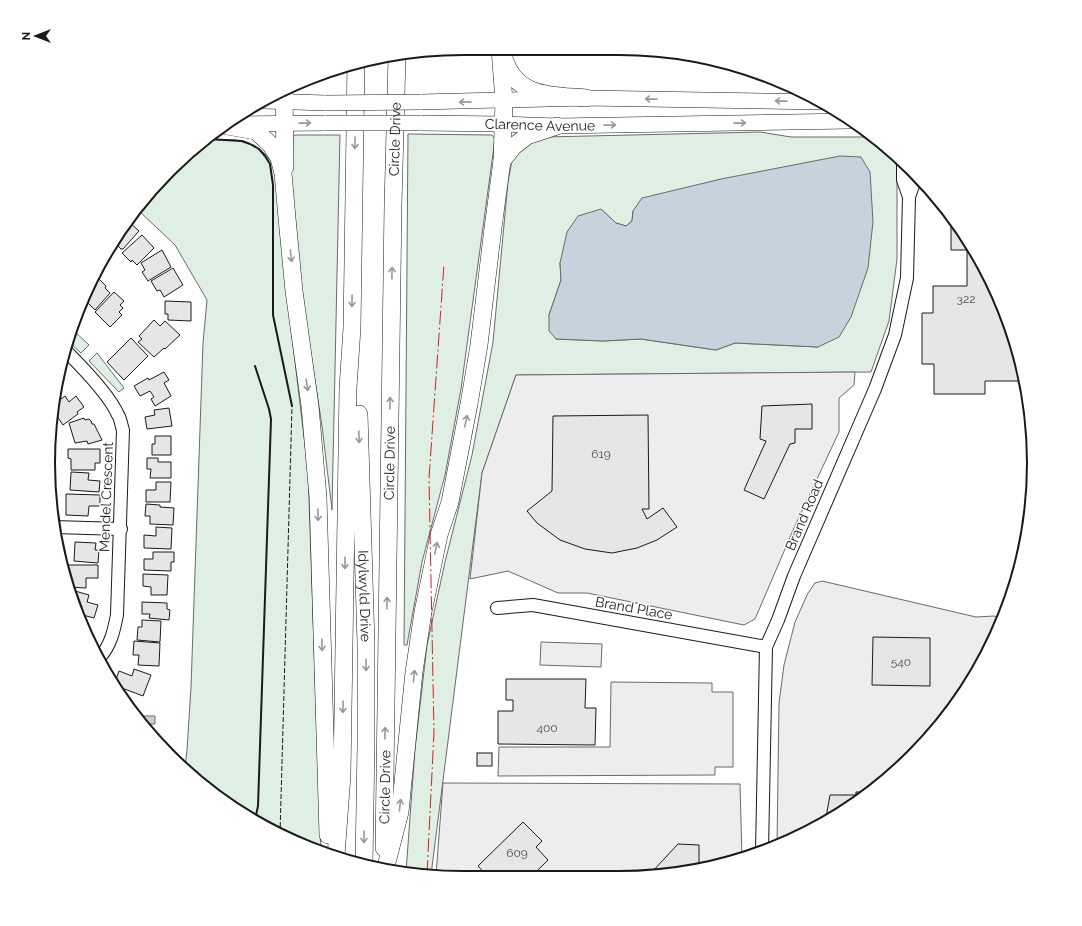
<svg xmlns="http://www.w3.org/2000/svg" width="1082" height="926" viewBox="0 0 1082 926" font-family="Raleway,sans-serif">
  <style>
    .green { fill: #e0efe3; stroke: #6a6a6a; fill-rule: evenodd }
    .parking { fill: #ededed; stroke: #6a6a6a }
    .water { fill: #c6d2dc; stroke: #6a6a6a }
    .building { fill: #e6e6e6; stroke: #1a1a1a }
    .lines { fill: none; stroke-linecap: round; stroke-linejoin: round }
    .minor-casing { stroke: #1a1a1a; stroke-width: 14 }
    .major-casing { stroke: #1a1a1a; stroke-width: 16 }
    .highway-casing { stroke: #1a1a1a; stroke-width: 18 }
    .minor { stroke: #fff; stroke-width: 12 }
    .major { stroke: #fff; stroke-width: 15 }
    .highway { stroke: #fff; stroke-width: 17 }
    .major-bridge-casing { stroke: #1a1a1a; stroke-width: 16; stroke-linecap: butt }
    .major-bridge { stroke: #fff; stroke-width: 15 }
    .fence { stroke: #1a1a1a; stroke-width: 1; stroke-dasharray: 5 2; stroke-linecap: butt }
    .wall { stroke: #1a1a1a; stroke-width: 2 }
    .power { stroke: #c62828; stroke-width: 1; stroke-dasharray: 14 3 2 3; stroke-linecap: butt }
    .oneway { stroke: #989898 }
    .labels { text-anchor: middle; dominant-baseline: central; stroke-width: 3; stroke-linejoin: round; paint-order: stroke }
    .number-label { font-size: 12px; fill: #4d4d4d }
    .street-label { font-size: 14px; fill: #1a1a1a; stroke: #fff }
    .rim { fill: none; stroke: #1a1a1a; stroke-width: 2 }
  </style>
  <rect width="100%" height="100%" fill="#fff"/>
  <g class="green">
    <path d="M760 132 791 137H870L878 140 894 155 897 168V259L889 321 871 372 516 375 482 473 431 875 406 872 415 749 427 645 445 562 472 455 493 342 508 182 512 160 524 145 545 137ZM601 209 616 223 626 226 632 221 633 211 818 347 735 343 716 350 641 339 603 341 556 339 549 315 561 280 560 263Z"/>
    <path d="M408 134 492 135 495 139 461 389 445 475 422 562 407 645H404Z"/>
    <path d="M296 135H340L332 510 322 426 300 283 287 145 291 137Z"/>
    <path d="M207 139 236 140 254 145 265 154 273 164 278 191 292 337 308 470 321 851 304 846 232 808 185 769 187 750 191 687 203 343 207 300 175 245 138 210 190 151Z"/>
    <path d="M73 330 89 345 81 353 69 342Z"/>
    <path d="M97 353 124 388 119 392 89 361Z"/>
  </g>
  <g class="parking">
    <path d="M855 372 854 385 839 398V432L794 528 755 619 744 625 587 593H558L508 571 470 579 482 473 516 375Z"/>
    <path d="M822 581 976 617 994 616 1002 618 991 646 948 715 893 775 827 822 777 845 779 703 784 665 795 622 808 593 815 583Z"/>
    <path d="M541 642 602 644 601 667 540 665Z"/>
    <path d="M611 682 712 683V692H733V767H715V775L498 776 499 747H610Z"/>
    <path d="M443 783 740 784 742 858 646 877 463 878 436 875Z"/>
  </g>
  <g class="water">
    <path d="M840 156 861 157 870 172 873 222 868 268 851 317 839 337 818 347 735 343 716 350 641 339 603 341 556 339 549 331V315L561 280 560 263 567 232 578 216 601 209 616 223 626 226 632 221 633 211 642 198 721 179Z"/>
    <path d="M140 716H155V724H143L138 718Z"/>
  </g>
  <g class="building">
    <path d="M951 218 979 256 1012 329 1024 381H985V394H934V364H922V313H933V286H967V250H951Z"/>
    <path d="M128 221 139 231 123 249H121L118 246V244L115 246 112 243 118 232Z"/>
    <path d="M142 235 154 248 137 265 132 260 131 262 122 253Z"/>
    <path d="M162 250 171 267 148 281 142 272 145 270 141 263Z"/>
    <path d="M173 268 183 285 164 297 160 290 157 291 151 281Z"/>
    <path d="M95 275 106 286 105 288 110 293 95 310 83 298Z"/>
    <path d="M114 292 124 301 120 305 123 308 119 312 122 315 110 327 95 312Z"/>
    <path d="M165 301 191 302V321L168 320V314H165Z"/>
    <path d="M154 320 160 326 165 321 180 335 165 349 164 348 154 357 138 342 142 339 139 336Z"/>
    <path d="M131 338 148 356 124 380 107 362Z"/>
    <path d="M164 372 169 380 164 383 171 396 155 406 151 399 154 397 150 391 140 396 134 386 148 378 149 380Z"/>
    <path d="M65 396 69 402 76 396 84 407 77 412 78 414 63 425 52 409 53 405Z"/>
    <path d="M812 404V429H795V443L790 444 764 499 744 490 766 441 760 439 762 406Z"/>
    <path d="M169 408 172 426 147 429 145 417 155 415 154 410Z"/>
    <path d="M648 415 649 509H642L647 519 663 508 677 527 657 540 637 548 612 553 585 549 560 540 537 523 527 511 552 491 553 416Z"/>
    <path d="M84 418 85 420 89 419 91 421 92 424H94L102 440 88 444 87 441 75 443 69 423Z"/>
    <path d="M155 436H171V455H152V444H155Z"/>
    <path d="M68 449H100V463H95V470H71V459L68 458Z"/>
    <path d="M147 458H158V462H171V478H150L151 469H147Z"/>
    <path d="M71 472 89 473 88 480 100 481 99 492 70 490Z"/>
    <path d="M52 478 55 479 53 486 55 487 52 498Z"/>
    <path d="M156 482H171L170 502H146V490H156Z"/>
    <path d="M66 494 100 495V506H89L88 516 66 515Z"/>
    <path d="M146 504 160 505V507L174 508 173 525 150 524V516H145Z"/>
    <path d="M156 527 172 528 171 549 144 548V535L156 536Z"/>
    <path d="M75 542 96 543 95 550H99L98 563 74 561Z"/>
    <path d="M153 552H174V562H171V571L144 570V559H153Z"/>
    <path d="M68 565H98V578H86V588L68 587Z"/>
    <path d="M143 574 168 575 167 595H151V587L143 586Z"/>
    <path d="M75 591 89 595 87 602 98 605 94 618 79 614 73 602Z"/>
    <path d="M142 602 167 603V609L170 610 169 620 149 618 150 614H142Z"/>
    <path d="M142 620 161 621 160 642 137 640 138 627H142Z"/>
    <path d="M873 637 930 638V686L872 685Z"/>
    <path d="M134 641 160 643 159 666 138 665 139 655H133Z"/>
    <path d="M134 669 151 675 143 696 114 685 119 671 132 676Z"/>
    <path d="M506 679H586L585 708H596L595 745 498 744V711H513V700H506Z"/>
    <rect x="477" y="753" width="15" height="13"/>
    <path d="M856 792H868L825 823 830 795H856Z"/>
    <path d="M523 822 542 841 536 847 548 860 530 878H489L478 866Z"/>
    <path d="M678 844 699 845V867L653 876 651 873Z"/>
  </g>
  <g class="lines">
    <defs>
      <g id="minor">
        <path d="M903 163V180L909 197"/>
        <path d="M67 352C82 367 110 396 118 415 121 419 121 425 123 430L117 615C114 630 111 645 100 657"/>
        <path d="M54 527 121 529"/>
        <path d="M497 608 533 605 766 647"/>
        <path d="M762 852 766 647 778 620 794 576 875 389 895 335 907 278 909 197 915 180V174"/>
      </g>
      <g id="major">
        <path d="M265 101 326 103"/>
        <path d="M420 102 586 98 820 102"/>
        <path id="s1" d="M420 123 503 124 557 126 850 121"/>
        <path d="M239 124 326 123"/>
      </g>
      <g id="highway">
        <path d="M504 58C516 98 552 95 586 98"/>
        <path d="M284 89 285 167"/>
        <path d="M227 126 256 131 270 144 279 158 283 173 287 218 294 291 310 406 318 497 328 835"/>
        <path d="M502 161 514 146 527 136 557 126"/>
        <path id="s2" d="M359 414 366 644V745L364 864"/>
        <path id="s3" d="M384 848 393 205 397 57"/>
        <path d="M336 856 342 775 348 388 352 328 356 62"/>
        <path d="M385 870 400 812 414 672 423 612 439 535 450 502 469 404 479 345 493 228 502 161 504 101 500 49"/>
      </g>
    </defs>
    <use href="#minor" class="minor-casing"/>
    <use href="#major" class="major-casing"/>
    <use href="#highway" class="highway-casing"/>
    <use href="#minor" class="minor"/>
    <use href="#major" class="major"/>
    <use href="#highway" class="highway"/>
    <defs>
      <g id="major-bridge">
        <path d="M326 103 420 102"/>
        <path d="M326 123H420"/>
      </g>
    </defs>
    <use href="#major-bridge" class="major-bridge-casing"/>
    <use href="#major-bridge" class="major-bridge"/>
    <path class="fence" d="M280 834 292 406"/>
    <g class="wall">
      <path d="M207 139 242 141 250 144 259 149 265 156 270 164 273 185V315L292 406"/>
      <path d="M255 366 269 409 271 419 258 806 255 820"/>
    </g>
    <path class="power" d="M427 874 434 732 429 478 444 264"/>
  </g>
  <defs><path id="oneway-shaft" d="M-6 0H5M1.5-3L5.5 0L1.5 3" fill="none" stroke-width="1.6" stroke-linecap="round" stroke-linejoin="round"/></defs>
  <g class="oneway">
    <use href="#oneway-shaft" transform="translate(651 99) rotate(-179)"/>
    <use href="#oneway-shaft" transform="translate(781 101) rotate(-179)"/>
    <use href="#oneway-shaft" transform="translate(465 102) rotate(179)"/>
    <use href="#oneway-shaft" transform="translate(305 123) rotate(-1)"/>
    <use href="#oneway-shaft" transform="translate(740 123) rotate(-1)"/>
    <use href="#oneway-shaft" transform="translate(610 125) rotate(-1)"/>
    <use href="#oneway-shaft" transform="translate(355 143) rotate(91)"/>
    <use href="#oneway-shaft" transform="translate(291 256) rotate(84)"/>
    <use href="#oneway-shaft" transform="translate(392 273) rotate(-89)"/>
    <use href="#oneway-shaft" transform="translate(352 301) rotate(91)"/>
    <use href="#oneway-shaft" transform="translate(307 385) rotate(82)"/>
    <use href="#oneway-shaft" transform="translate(390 403) rotate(-89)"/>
    <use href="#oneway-shaft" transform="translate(466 421) rotate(-78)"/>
    <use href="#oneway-shaft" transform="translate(359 437) rotate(88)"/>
    <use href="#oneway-shaft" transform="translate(318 515) rotate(88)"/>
    <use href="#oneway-shaft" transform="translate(436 548) rotate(-78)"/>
    <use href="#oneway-shaft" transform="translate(345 563) rotate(91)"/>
    <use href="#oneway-shaft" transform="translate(387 603) rotate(-89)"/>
    <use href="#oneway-shaft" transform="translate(322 645) rotate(88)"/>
    <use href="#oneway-shaft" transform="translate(366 665) rotate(90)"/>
    <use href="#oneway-shaft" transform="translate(414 676) rotate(-84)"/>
    <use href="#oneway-shaft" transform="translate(343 707) rotate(91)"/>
    <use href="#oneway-shaft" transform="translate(385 733) rotate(-89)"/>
    <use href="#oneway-shaft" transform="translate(400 805) rotate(-84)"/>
    <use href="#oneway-shaft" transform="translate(364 837) rotate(91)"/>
  </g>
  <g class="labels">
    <g class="number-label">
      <text x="966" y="299">322</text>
      <text x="601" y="454">619</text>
      <text x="901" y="662">540</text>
      <text x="547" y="728">400</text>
      <text x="517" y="853">609</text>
    </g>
    <g class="street-label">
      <text stroke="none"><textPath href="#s1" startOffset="120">Clarence Avenue</textPath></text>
      <text stroke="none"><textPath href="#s3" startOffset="709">Circle Drive</textPath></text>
      <text stroke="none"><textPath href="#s3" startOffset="385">Circle Drive</textPath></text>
      <text transform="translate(106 497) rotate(-88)">Mendel Crescent</text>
      <text transform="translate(804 515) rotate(-67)">Brand Road</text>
      <text stroke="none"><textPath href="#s2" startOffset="182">Idylwyld Drive</textPath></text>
      <text transform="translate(634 608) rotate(10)">Brand Place</text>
      <text stroke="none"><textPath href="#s3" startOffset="61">Circle Drive</textPath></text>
    </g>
  </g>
  <path d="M0 0H1082V926H0ZM463 55H619A408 408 0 0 1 1027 463V463A408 408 0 0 1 619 871H463A408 408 0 0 1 55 463V463A408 408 0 0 1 463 55Z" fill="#fff" fill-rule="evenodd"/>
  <path class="rim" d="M463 55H619A408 408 0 0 1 1027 463V463A408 408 0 0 1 619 871H463A408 408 0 0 1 55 463V463A408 408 0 0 1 463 55Z"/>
  <g transform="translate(36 36) rotate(270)" stroke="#ffffff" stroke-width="3" paint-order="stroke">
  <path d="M0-3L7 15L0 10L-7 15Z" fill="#1a1a1a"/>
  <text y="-6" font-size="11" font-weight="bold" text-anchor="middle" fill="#1a1a1a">N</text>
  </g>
</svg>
